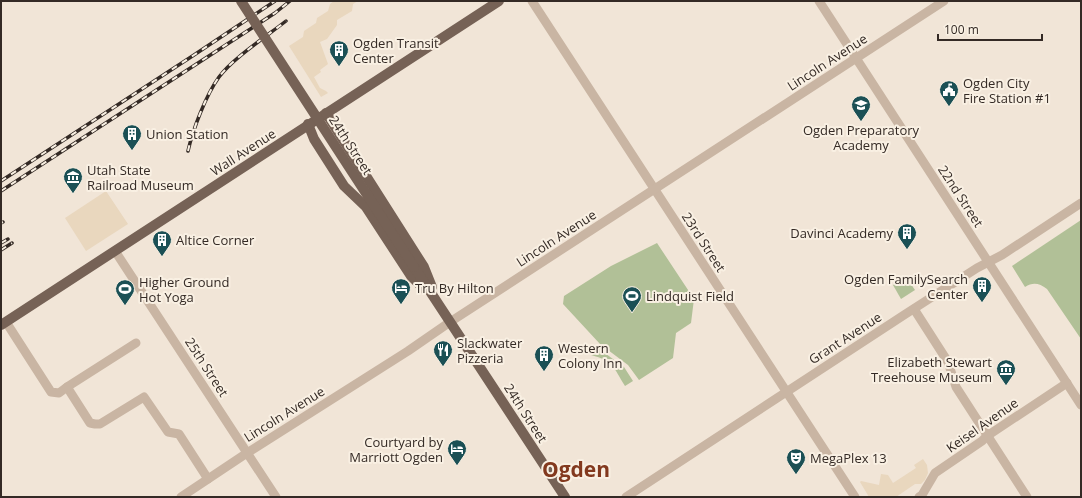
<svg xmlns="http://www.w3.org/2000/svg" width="1082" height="498" viewBox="0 0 1082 498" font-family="'Open Sans',sans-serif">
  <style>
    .green { fill: #b1c097 }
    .plaza { fill: #e9d7be }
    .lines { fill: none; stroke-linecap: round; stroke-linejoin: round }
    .minor { stroke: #c9b5a3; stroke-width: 9 }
    .major { stroke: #766256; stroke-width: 10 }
    .rail-casing { stroke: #342a25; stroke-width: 3.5 }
    .rail { stroke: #f9f0e3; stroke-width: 2; stroke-dasharray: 6; stroke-linecap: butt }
    .major-bridge { stroke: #766256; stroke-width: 10 }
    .labels { text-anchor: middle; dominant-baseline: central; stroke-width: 4; stroke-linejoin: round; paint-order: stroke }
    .poi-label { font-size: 13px; fill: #342a25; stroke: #f9f0e3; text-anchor: start }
    .street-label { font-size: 13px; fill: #342a25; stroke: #f9f0e3 }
    .town-label { font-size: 21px; font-weight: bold; fill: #83391e; stroke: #f9f0e3 }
  </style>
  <rect width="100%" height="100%" fill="#f1e5d7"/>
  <g class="green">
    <path d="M1081 220V339L1047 289C1039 283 1033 282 1025 287L1012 266Z"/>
    <path d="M657 243 694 299 691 323 676 333 673 358 639 380 628 365 600 344 563 304 564 296 611 266Z"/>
    <path d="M906 277 915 290 901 299 893 285Z"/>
    <path d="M595 346 624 367 633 381 625 386C613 367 614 361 591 355L594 350 593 347Z"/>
  </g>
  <g class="plaza">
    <path d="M334 1H358L353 4 352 11 337 20V25L327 39 320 42 328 64 320 70 321 72 314 77 320 88 326 91 328 93 321 97 289 46 303 37 304 31 316 23 317 18 328 11 330 4Z"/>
    <path d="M106 191 128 224 86 251 65 218Z"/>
    <path d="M923 459 927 465 928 473 925 480 921 484H915L896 497H869L860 482 861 481 879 485 881 474 888 475 893 483 916 468 914 465Z"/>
  </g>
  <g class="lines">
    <g class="minor">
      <path d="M532 1 855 497"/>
      <path d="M819 1 1081 405"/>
      <path d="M115 251 276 497"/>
      <path d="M914 309 948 362 956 387 1027 497"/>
      <path d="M6 322 51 392 59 393 67 387 90 423 95 424H100L144 397 168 432 179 434 208 479"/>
      <path d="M67 387 136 343"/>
      <path d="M181 497 247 453 408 351 450 322 944 1"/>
      <path d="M626 497 904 315 977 268 1002 255 1081 203"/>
      <path d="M919 497 922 495 935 473 982 441 987 436 1067 383"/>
    </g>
    <g class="major">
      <path d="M326 113 424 267 432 287"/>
      <path d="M308 124 314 139 344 186 366 207 411 276 424 289"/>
      <path d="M414 267 565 497"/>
      <path d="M1 325 499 1"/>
    </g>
    <defs>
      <g id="rail">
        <path d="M188 151C193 129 206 95 219 77 233 58 267 36 286 21"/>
        <path d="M1 181 194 55 275 1"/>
        <path d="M1 191 275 13 290 1"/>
        <path d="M1 223 3 222"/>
        <path d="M1 243 8 239"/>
        <path d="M1 250 12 243"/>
      </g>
    </defs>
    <use href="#rail" class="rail-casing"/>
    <use href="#rail" class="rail"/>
    <path class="major-bridge" d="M241 1 414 267"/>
  </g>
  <defs>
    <symbol id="building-pin" viewBox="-11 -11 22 30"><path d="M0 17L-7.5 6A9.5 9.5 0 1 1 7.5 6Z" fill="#1b5055" stroke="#f9f0e3"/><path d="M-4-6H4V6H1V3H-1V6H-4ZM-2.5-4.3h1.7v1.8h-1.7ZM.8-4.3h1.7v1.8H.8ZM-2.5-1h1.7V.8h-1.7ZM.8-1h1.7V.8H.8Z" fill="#fff"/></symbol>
    <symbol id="civic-pin" viewBox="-11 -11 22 30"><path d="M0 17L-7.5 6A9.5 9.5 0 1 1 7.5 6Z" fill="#1b5055" stroke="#f9f0e3"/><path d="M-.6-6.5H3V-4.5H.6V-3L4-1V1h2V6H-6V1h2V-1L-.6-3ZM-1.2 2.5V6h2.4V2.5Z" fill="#fff"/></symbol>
    <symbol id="school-pin" viewBox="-11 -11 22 30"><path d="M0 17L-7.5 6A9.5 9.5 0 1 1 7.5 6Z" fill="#1b5055" stroke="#f9f0e3"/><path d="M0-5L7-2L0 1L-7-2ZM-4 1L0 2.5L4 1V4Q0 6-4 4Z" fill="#fff"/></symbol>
    <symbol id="museum-pin" viewBox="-11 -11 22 30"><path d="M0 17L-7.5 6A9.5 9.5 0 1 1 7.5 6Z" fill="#1b5055" stroke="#f9f0e3"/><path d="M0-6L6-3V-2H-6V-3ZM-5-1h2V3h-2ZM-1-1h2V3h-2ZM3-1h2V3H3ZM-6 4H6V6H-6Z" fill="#fff"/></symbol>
    <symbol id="hotel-pin" viewBox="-11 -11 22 30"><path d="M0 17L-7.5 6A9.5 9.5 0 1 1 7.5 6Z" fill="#1b5055" stroke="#f9f0e3"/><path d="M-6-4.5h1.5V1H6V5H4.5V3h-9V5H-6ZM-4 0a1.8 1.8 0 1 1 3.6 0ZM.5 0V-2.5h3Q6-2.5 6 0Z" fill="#fff"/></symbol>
    <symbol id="stadium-pin" viewBox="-11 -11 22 30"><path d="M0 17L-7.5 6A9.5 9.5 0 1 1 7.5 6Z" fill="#1b5055" stroke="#f9f0e3"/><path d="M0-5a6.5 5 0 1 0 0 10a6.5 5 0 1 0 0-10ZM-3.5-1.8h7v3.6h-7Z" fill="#fff"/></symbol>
    <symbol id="restaurant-pin" viewBox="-11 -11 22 30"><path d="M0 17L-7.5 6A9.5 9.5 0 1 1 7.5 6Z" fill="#1b5055" stroke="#f9f0e3"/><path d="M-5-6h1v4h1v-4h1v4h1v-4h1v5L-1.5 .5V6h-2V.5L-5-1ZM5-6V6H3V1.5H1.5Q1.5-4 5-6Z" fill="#fff"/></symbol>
    <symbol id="theatre-pin" viewBox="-11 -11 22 30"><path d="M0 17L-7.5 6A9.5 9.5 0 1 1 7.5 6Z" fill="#1b5055" stroke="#f9f0e3"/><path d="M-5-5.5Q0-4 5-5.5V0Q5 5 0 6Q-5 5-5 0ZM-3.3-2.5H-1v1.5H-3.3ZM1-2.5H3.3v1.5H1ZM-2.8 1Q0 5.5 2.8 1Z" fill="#fff"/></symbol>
  </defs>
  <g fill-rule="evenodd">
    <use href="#building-pin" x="328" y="39" width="22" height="30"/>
    <use href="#civic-pin" x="938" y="79" width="22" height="30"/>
    <use href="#school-pin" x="850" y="94" width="22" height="30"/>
    <use href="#building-pin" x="121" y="123" width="22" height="30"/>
    <use href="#museum-pin" x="62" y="166" width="22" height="30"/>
    <use href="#building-pin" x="896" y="222" width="22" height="30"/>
    <use href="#building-pin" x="151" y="229" width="22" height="30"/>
    <use href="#building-pin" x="971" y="275" width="22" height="30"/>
    <use href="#hotel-pin" x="390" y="277" width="22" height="30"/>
    <use href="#stadium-pin" x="114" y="278" width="22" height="30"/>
    <use href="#stadium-pin" x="621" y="285" width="22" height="30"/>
    <use href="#restaurant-pin" x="432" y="339" width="22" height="30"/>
    <use href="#building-pin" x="533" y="344" width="22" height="30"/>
    <use href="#museum-pin" x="995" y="358" width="22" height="30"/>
    <use href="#hotel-pin" x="446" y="438" width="22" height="30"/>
    <use href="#theatre-pin" x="785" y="447" width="22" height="30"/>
  </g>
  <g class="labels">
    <g class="poi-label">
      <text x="353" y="43">Ogden Transit<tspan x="353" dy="15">Center</tspan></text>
      <text x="963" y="83">Ogden City<tspan x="963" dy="15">Fire Station #1</tspan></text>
      <text x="861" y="130" text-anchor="middle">Ogden Preparatory<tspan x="861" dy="15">Academy</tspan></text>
      <text x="146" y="134">Union Station</text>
      <text x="87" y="170">Utah State<tspan x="87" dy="15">Railroad Museum</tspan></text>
      <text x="893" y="233" text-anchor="end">Davinci Academy</text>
      <text x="176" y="240">Altice Corner</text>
      <text x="968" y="279" text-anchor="end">Ogden FamilySearch<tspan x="968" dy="15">Center</tspan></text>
      <text x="139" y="282">Higher Ground<tspan x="139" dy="15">Hot Yoga</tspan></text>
      <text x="415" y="288">Tru By Hilton</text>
      <text x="646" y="296">Lindquist Field</text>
      <text x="457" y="343">Slackwater<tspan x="457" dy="15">Pizzeria</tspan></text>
      <text x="558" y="348">Western<tspan x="558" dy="15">Colony Inn</tspan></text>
      <text x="992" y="362" text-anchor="end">Elizabeth Stewart<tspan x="992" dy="15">Treehouse Museum</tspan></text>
      <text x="443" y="442" text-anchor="end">Courtyard by<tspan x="443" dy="15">Marriott Ogden</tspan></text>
      <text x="810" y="458">MegaPlex 13</text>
    </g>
    <g class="street-label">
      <text transform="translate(827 62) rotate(-33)">Lincoln Avenue</text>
      <text transform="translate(351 145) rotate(57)">24th Street</text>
      <text transform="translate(243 152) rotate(-33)">Wall Avenue</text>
      <text transform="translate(961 196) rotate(57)">22nd Street</text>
      <text transform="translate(556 238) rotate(-33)">Lincoln Avenue</text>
      <text transform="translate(704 242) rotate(57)">23rd Street</text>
      <text transform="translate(845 338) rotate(-33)">Grant Avenue</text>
      <text transform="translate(207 367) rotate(57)">25th Street</text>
      <text transform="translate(526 413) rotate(57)">24th Street</text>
      <text transform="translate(284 414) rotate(-32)">Lincoln Avenue</text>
      <text transform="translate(982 425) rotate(-35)">Keisel Avenue</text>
    </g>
    <g class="town-label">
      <text x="576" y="469">Ogden</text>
    </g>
  </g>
  <rect width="1082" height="498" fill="none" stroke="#342a25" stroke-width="4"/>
  <path d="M938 34v6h104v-6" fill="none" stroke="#342a25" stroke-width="2"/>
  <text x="944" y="34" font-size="12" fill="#342a25" stroke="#f9f0e3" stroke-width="3" paint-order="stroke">100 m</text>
</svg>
